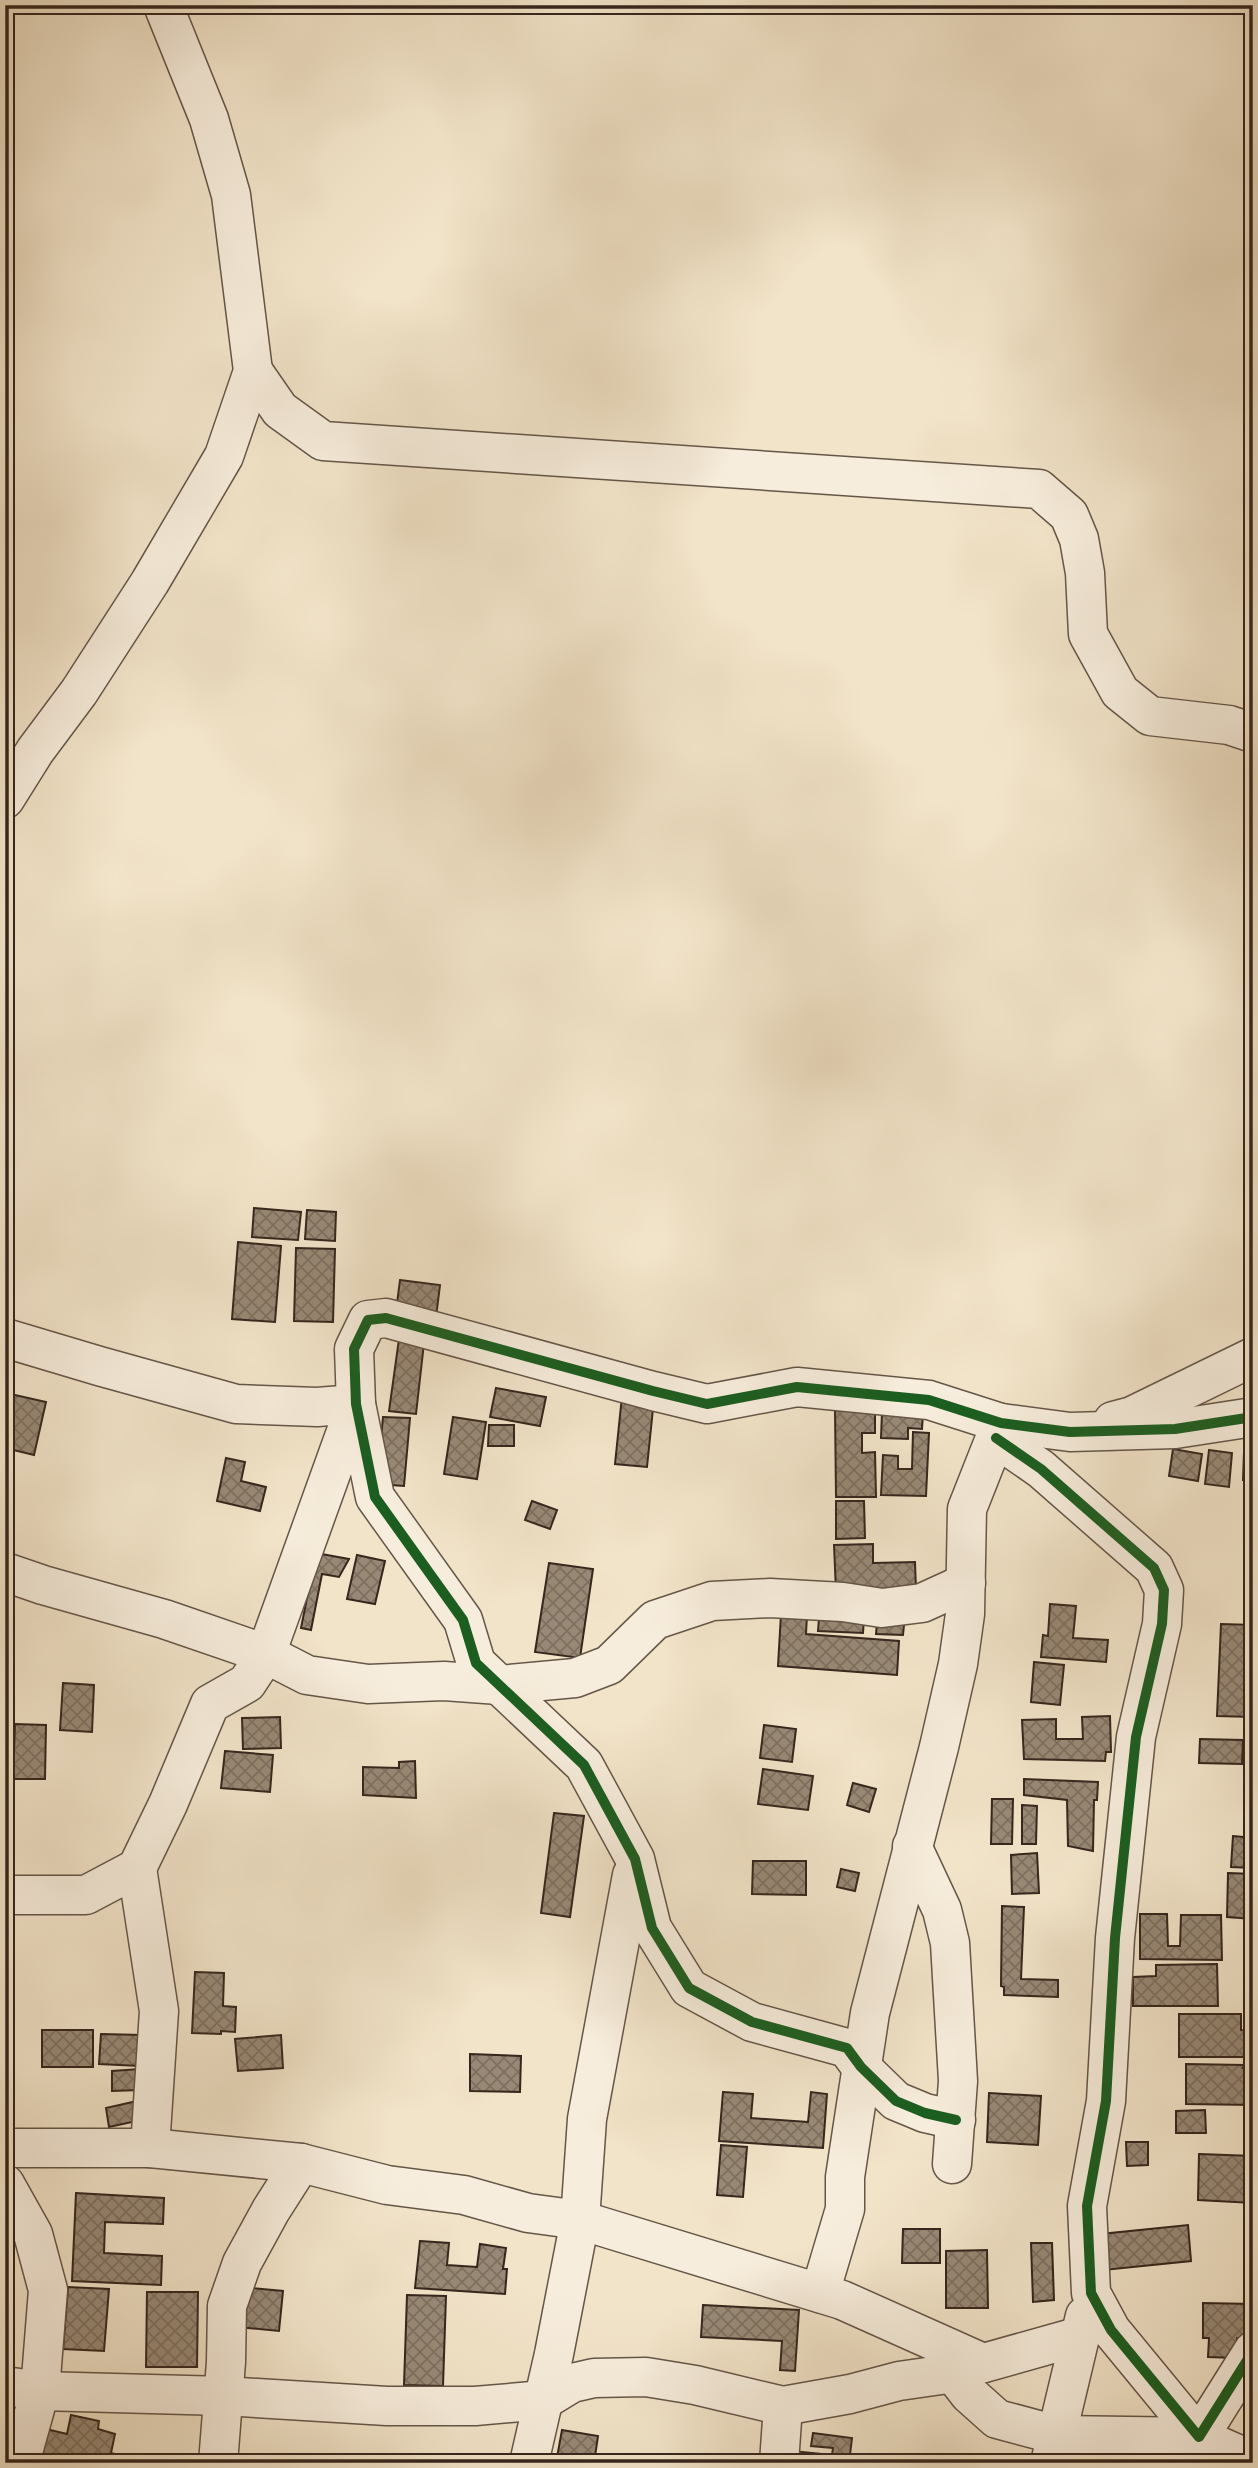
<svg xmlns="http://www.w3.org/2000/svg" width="1258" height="2468" viewBox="0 0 1258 2468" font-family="'Sorts Mill Goudy',serif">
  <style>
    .building { fill: url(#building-cross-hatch); stroke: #36261d; stroke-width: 2 }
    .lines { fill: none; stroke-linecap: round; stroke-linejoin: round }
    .minor-casing { stroke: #655648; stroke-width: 41 }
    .minor { stroke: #f7eddc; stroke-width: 38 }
    .cycleway-casing { stroke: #f7eddc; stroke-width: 15 }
    .cycleway { stroke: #1b5e20; stroke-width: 10 }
  </style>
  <defs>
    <pattern id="building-cross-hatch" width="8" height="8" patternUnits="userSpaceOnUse" patternTransform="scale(1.75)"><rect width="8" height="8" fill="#988976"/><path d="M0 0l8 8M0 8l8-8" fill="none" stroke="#7d7060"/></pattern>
  </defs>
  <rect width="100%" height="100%" fill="#f2e4c9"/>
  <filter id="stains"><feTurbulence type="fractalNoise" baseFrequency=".00286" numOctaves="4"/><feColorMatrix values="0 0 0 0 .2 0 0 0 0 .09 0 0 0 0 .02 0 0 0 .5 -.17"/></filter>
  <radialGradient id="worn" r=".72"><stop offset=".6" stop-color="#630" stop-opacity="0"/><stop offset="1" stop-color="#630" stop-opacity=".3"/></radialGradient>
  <g class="building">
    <path d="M254 1208 301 1212 298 1240 252 1237Z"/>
    <path d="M307 1210 336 1212 335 1241 305 1239Z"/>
    <path d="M5 1229H11L5 1264Z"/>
    <path d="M238 1242 281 1246 275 1322 232 1319Z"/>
    <path d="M296 1248 335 1249 333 1322 294 1321Z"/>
    <path d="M400 1280 440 1285 436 1317 396 1311Z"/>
    <path d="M399 1339 424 1343 416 1414 389 1411Z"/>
    <path d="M496 1388 546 1397 540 1426 490 1417Z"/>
    <path d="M6 1393 46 1402 34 1455 5 1448Z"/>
    <path d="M622 1396 654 1399 647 1467 615 1464Z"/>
    <path d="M835 1409H875V1433H862V1453L875 1452 876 1497H836Z"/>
    <path d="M882 1412 923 1413 922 1429 908 1428V1439L881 1438Z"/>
    <path d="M383 1417 410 1418 404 1486 377 1484Z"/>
    <path d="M453 1417 486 1422 477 1479 444 1474Z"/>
    <path d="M489 1425H514V1446H488Z"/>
    <path d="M913 1432 929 1433 926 1496 881 1495 883 1455 898 1456V1469H912Z"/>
    <path d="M1173 1449 1202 1454 1198 1481 1169 1476Z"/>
    <path d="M1209 1450 1232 1453 1229 1487 1205 1484Z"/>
    <path d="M1244 1452 1253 1453V1480H1243Z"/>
    <path d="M226 1458 245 1462 241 1481 266 1487 260 1511 217 1501Z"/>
    <path d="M1246 1486 1253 1487V1519L1244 1518Z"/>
    <path d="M532 1501 557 1510 550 1529 525 1520Z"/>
    <path d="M836 1501H864L865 1538 836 1539Z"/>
    <path d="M873 1544V1563L915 1562 916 1590 836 1591 834 1545Z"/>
    <path d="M316 1553 349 1559 339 1577 322 1574 311 1630 301 1628Z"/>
    <path d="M357 1555 385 1561 375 1604 347 1599Z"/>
    <path d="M549 1563 593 1569 580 1658 535 1652Z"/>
    <path d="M1050 1604 1076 1606 1073 1638 1108 1640 1106 1662 1041 1657 1043 1635 1048 1636Z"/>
    <path d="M781 1614 807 1615 806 1634 899 1641 897 1675 778 1666Z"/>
    <path d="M819 1618 864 1619 863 1633 818 1631Z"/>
    <path d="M877 1623 904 1625 903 1635 876 1634Z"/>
    <path d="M1221 1624 1253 1625V1717L1217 1716Z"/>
    <path d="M1034 1662 1064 1665 1060 1705 1031 1702Z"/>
    <path d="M63 1683 94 1685 92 1732 60 1730Z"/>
    <path d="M1110 1716 1111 1752H1106L1105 1761 1024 1759 1022 1720 1056 1719V1739H1083L1082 1717Z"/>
    <path d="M280 1717 281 1748 243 1749 242 1718Z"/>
    <path d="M1253 1723V1767L1245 1765Z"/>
    <path d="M15 1724 46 1725 45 1779H13Z"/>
    <path d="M764 1725 796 1729 792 1762 760 1758Z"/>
    <path d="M1200 1739 1243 1740 1242 1764 1199 1763Z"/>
    <path d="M225 1751 273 1755 270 1792 221 1788Z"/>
    <path d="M415 1761 416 1798 363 1795V1767L399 1768V1762Z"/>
    <path d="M763 1769 813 1776 808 1810 758 1804Z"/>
    <path d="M1024 1779 1098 1782 1097 1800H1094L1093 1851 1068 1846 1067 1800 1024 1795Z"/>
    <path d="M853 1783 876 1789 869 1812 847 1805Z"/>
    <path d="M992 1799H1013L1012 1844H991Z"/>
    <path d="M1022 1805 1037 1806 1036 1844H1022Z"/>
    <path d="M554 1813 584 1816 570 1917 541 1913Z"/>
    <path d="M1233 1836 1253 1838V1868L1231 1867Z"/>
    <path d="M1037 1853 1039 1893 1012 1894 1011 1855Z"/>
    <path d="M753 1861H806V1895L752 1894Z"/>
    <path d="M841 1869 859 1873 855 1891 837 1887Z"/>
    <path d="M1228 1873 1253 1874V1919L1227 1917Z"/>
    <path d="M1002 1906 1024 1907 1021 1979 1058 1980V1997L1004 1995V1987L1001 1986Z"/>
    <path d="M1140 1914H1167L1168 1946H1180L1181 1915H1221L1222 1960 1140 1959Z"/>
    <path d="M1217 1964 1218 2006H1133V1977L1156 1976V1965Z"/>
    <path d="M195 1972 224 1973 223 2006 236 2007 235 2032 221 2031V2034L192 2033Z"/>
    <path d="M1179 2014H1241V2030L1253 2031V2057H1179Z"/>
    <rect x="42" y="2030" width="51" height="37"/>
    <path d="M101 2034 142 2035 140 2066 99 2064Z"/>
    <path d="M281 2035 283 2068 238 2071 235 2039Z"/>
    <path d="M470 2054 521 2056 520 2092 470 2091Z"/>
    <path d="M1186 2064 1244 2065 1243 2068H1253V2105L1186 2104Z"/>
    <path d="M140 2069 141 2090 112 2091V2071Z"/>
    <path d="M723 2092 753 2094 751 2118 808 2122 811 2092 827 2094 823 2148 719 2141Z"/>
    <path d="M989 2093 1041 2096 1038 2145 987 2142Z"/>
    <path d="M137 2101 141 2120 109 2127 106 2108Z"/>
    <path d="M1205 2110 1206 2133H1176V2111Z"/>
    <path d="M1126 2142H1148V2165L1127 2166Z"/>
    <path d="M721 2145 747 2147 743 2197 717 2195Z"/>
    <path d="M1199 2154 1253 2156V2203L1198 2200Z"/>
    <path d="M76 2193 164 2198 163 2224 105 2222 104 2253 162 2256 161 2285 72 2281Z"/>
    <path d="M1188 2225 1191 2261 1104 2270 1101 2234Z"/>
    <path d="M903 2229H940V2263H902Z"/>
    <path d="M420 2241 449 2243 447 2265 477 2267 480 2244 506 2248 503 2269H507L505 2294 415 2288Z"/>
    <path d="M1031 2243H1052L1054 2300 1033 2302Z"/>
    <path d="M987 2250 988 2308H946V2251Z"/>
    <path d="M68 2287 109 2289 104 2351 63 2349Z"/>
    <path d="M241 2287 283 2291 279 2331 237 2327Z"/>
    <path d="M147 2292H198L197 2367H146Z"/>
    <path d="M407 2295 446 2296 443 2386 404 2385Z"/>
    <path d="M1203 2303 1253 2304V2339L1237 2338 1236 2358 1208 2357 1209 2338H1203Z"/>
    <path d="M703 2305 799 2310 795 2371 780 2370 782 2341 701 2337Z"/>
    <path d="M71 2415 99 2421 98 2429 115 2434 111 2453 150 2463H39L46 2429 67 2434Z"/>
    <path d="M562 2430 598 2436 594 2463H556Z"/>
    <path d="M813 2433 852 2438 849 2463H792L793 2451 832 2455 833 2448 811 2446Z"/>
  </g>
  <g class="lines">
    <defs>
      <g id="minor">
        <path d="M253 371 280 410 323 441 1039 489 1069 515 1079 539 1085 573 1088 634 1120 692 1150 716 1229 725 1253 733"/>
        <path d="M5 799 35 751 79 692 150 582 224 456 253 371 231 195 209 119 163 5"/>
        <path d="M5 1338 99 1366 236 1404 317 1407 356 1404"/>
        <path d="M1113 1421 1132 1416 1253 1357"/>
        <path d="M996 1438 1041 1469 1154 1568 1164 1590 1162 1624 1136 1737 1115 1938 1106 2101 1087 2206 1091 2293 1111 2330 1199 2437 1253 2351"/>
        <path d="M5 1572 43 1585 164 1619 266 1654 307 1675 368 1684 444 1681 499 1685 575 1678 609 1665 655 1620 712 1601 770 1598 843 1602 882 1608 922 1603 966 1583"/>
        <path d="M912 1846 942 1910 950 1943 958 2081 952 2164"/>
        <path d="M137 1868 159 2011 150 2148"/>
        <path d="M5 1895H86L137 1868 168 1804 210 1704 247 1683 266 1654 356 1404"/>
        <path d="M956 2120 925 2113 896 2101 861 2067 847 2048 752 2022 689 1988 652 1928 635 1859 584 1765 476 1663 463 1620 375 1497 356 1404 354 1349 368 1320 386 1318 653 1391 707 1404 797 1387 929 1400 1001 1423 1070 1432 1175 1429 1253 1417"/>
        <path d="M5 2148H150L301 2163 387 2185 464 2195 528 2213 580 2220 842 2300 983 2363"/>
        <path d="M5 2184 33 2234 48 2290 40 2391 20 2463"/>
        <path d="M820 2293 845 2209V2177L870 2013 939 1747 958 1664 965 1614 967 1509 1001 1423"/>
        <path d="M952 2372 969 2394 997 2419 1057 2435 1199 2437 1253 2461"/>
        <path d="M5 2386 40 2391 224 2396 387 2406H475L544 2400 572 2383 594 2378 646 2377 695 2385 783 2406 850 2394 899 2381 941 2375 1080 2336"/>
        <path d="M218 2463 226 2362 227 2306 242 2263 271 2210 301 2163"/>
        <path d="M529 2463 554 2354 580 2220 587 2119 632 1875"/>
        <path d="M779 2463 783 2406"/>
        <path d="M1050 2463 1085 2316"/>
      </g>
    </defs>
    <use href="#minor" class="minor-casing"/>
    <use href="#minor" class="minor"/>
    <defs>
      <g id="cycleway">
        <path d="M996 1438 1041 1469 1154 1568 1164 1590 1162 1624 1136 1737 1115 1938 1106 2101 1087 2206 1091 2293 1111 2330 1199 2437 1253 2351"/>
        <path d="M956 2120 925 2113 896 2101 861 2067 847 2048 752 2022 689 1988 652 1928 635 1859 584 1765 476 1663 463 1620 375 1497 356 1404 354 1349 368 1320 386 1318 653 1391 707 1404 797 1387 929 1400 1001 1423 1070 1432 1175 1429 1253 1417"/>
      </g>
    </defs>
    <use href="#cycleway" class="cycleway-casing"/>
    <use href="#cycleway" class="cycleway"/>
  </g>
  <rect width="1258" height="2468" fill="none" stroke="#f2e4c9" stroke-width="28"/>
  <rect x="7" y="7" width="1244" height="2454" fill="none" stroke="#36261d" stroke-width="3.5"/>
  <rect x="14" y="14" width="1230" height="2440" fill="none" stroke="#36261d" stroke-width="2"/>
  <rect width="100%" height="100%" filter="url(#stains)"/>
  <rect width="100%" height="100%" fill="url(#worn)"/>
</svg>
